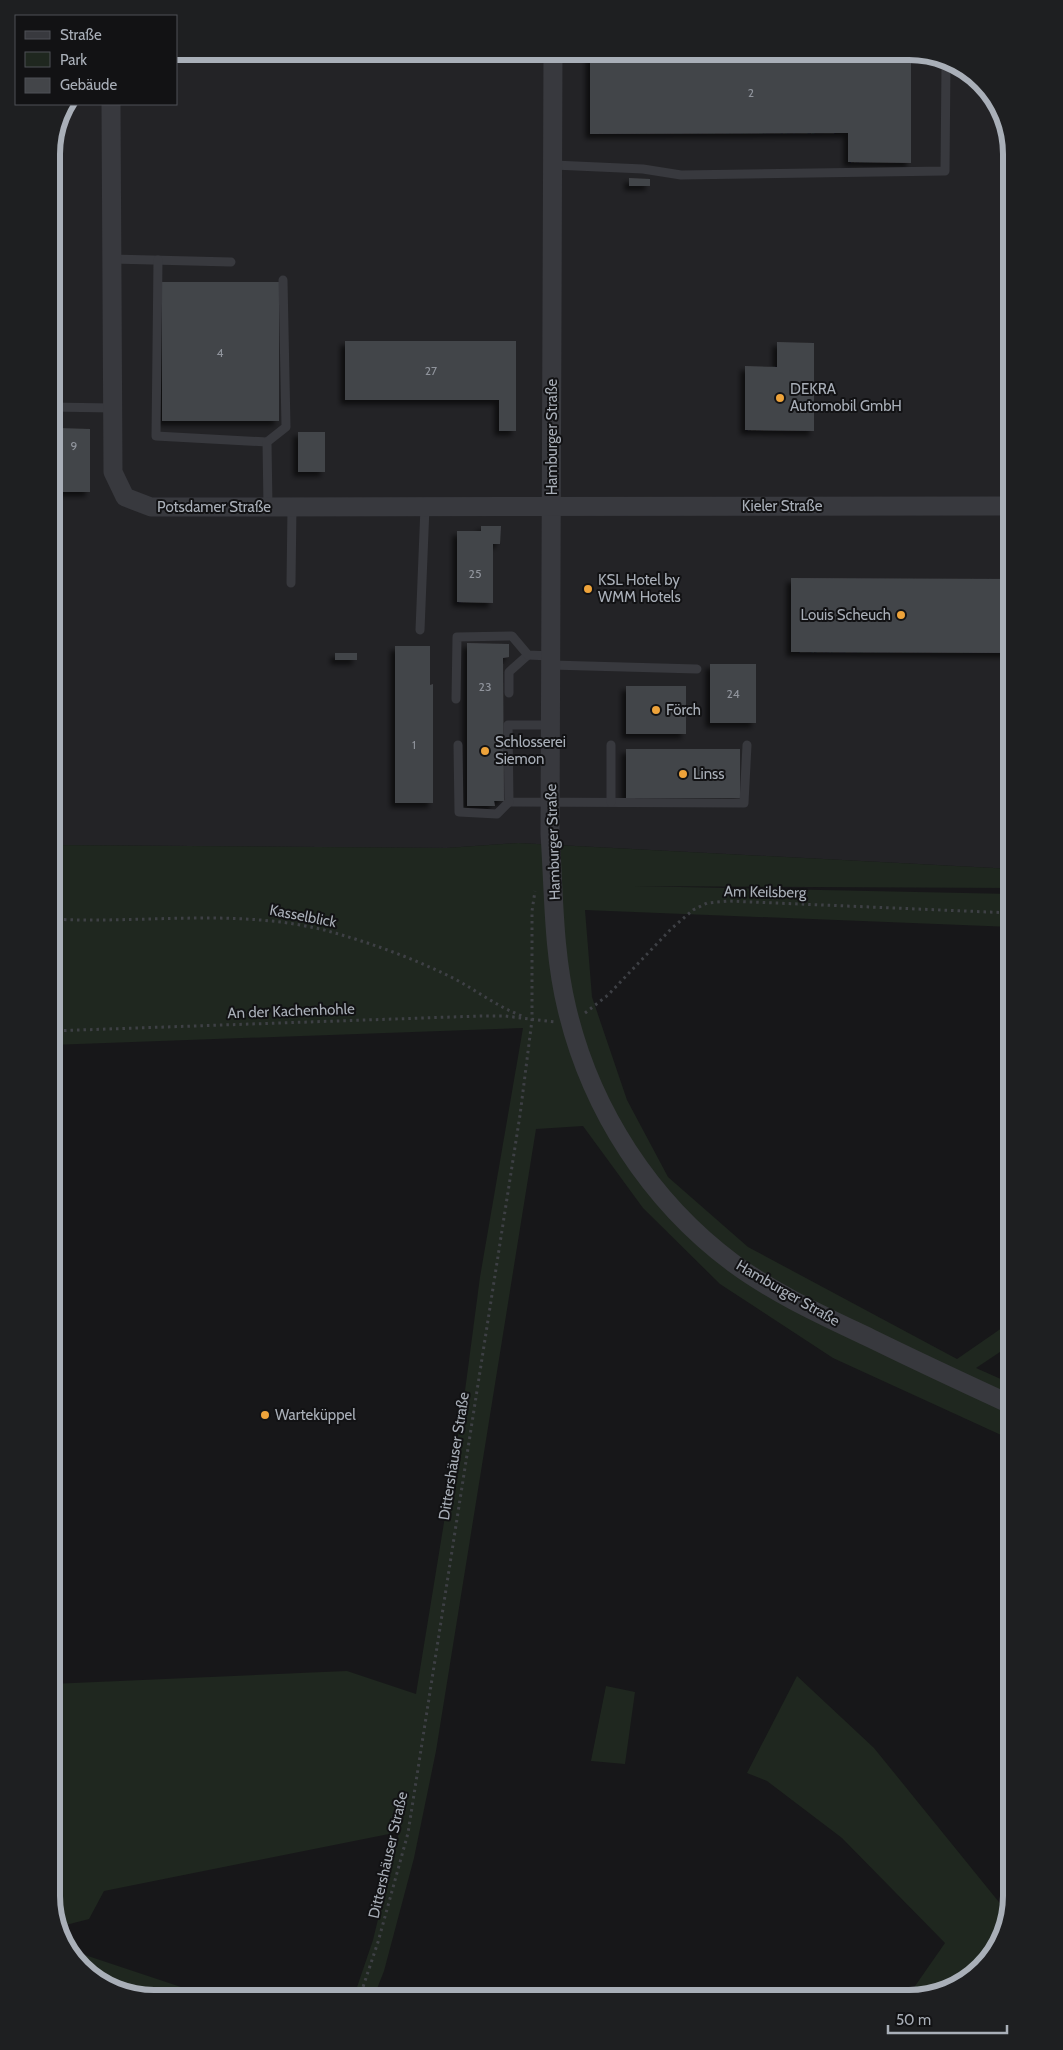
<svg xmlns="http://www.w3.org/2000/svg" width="1063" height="2050" viewBox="0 0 1063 2050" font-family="Cabin,sans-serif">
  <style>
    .built { fill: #232326 }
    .green { fill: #1f271f }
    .building { fill: #434549; filter: url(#shadow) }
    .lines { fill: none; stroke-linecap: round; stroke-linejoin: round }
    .path { stroke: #3e4045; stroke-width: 3; stroke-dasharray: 2.5 4; stroke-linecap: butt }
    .lane { stroke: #38393e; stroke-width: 9 }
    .street { stroke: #38393e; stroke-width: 19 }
    .poi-dot { fill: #eea33a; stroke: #121214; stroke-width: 2 }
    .labels { text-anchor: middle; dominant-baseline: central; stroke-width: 4; stroke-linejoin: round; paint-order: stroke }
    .number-label { font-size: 12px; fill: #90949c }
    .poi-label { font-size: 15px; fill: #a9afb8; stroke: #121214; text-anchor: start }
    .street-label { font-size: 15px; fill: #a9afb8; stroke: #121214 }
    .rim { fill: none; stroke: #a9afb8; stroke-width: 6 }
  </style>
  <defs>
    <filter id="shadow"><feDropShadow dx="-4.5" dy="4.5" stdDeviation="2.5" flood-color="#0009"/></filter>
  </defs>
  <rect width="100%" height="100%" fill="#171719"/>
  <path class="built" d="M176 51H916L971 72 1004 115 1012 154V869L518 843 447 848 51 845V148L59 115 67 104H176Z"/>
  <g class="green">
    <path d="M518 843 1012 869V888L633 886 1012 894V927L585 910 592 997 627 1100 668 1177 748 1247 957 1359 1012 1321V1344L976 1368 1012 1384V1440L833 1358 720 1284 643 1208 583 1126 536 1129 436 1751 414 1858 384 1971 373 1999H353L373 1940 399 1832 104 1891 89 1919 58 1927 51 1896V1684L347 1671 416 1694 463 1406 480 1277 523 1028 51 1045V845L447 848Z"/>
    <path d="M797 1676 874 1748 1007 1912 994 1953 948 1991 906 1999 945 1943 842 1838 767 1781 747 1773Z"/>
    <path d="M606 1686 635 1692 625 1764 591 1761Z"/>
    <path d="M70 1950 217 1999H148L92 1978Z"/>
  </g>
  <g class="building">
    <path d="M590 51H911V163L848 162V133L590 134Z"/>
    <path d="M629 178 650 179V186H629Z"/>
    <rect x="162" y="282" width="117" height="139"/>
    <path d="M345 341H516V431H499V400H345Z"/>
    <path d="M777 342 814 343V431L745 430V366L777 367Z"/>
    <path d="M58 428 90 429V492H58V479H51V461L58 462Z"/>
    <rect x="298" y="432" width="27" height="40"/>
    <path d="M481 526H501L500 544H493V603L457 602V531H481Z"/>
    <path d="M791 578 1012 579V653L791 652Z"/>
    <path d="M467 643 509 644V657L503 658 504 801H494L495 806H467Z"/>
    <path d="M395 646H430V685L433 684V803H395Z"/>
    <rect x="335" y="653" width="22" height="7"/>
    <rect x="710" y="664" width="46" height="59"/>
    <rect x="626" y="686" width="60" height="48"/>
    <rect x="626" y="749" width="114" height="49"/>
  </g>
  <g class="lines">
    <g class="path">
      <path d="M51 919C142 924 235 908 324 930 369 942 413 958 455 979 479 992 499 1008 525 1017"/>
      <path d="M585 1013 608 995 671 929 693 910 707 903 728 901 1012 913"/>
      <path d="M51 1031 480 1016H505L555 1022"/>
      <path d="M359 1999 378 1942 408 1833 520 1115 532 1020V911L535 891"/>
    </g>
    <g class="lane">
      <path d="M554 165 643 169 681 175 945 171 946 63"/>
      <path d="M112 259 231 262"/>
      <path d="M158 260 156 436 267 442"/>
      <path d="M51 407 112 408"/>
      <path d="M268 507 267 442 286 427 283 280"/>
      <path d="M291 583 292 507"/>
      <path d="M420 630 425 507"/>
      <path d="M551 665 697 669"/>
      <path d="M509 693V672L528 655"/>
      <path d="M456 699 457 637 512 636 528 655 551 656"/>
      <path d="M551 725H508L509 802 744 803 747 745"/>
      <path d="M458 745 459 812 497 814 509 802"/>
      <path d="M611 745V802"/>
    </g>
    <g class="street">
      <path d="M553 51 550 834C554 892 553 952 567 1009 591 1110 650 1201 733 1263 775 1294 824 1316 870 1338 917 1361 964 1383 1012 1405"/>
      <path d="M111 104 113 472 125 497 151 507 1012 506"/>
    </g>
  </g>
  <g class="poi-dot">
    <circle cx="780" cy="398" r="5"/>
    <circle cx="588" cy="589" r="5"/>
    <circle cx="901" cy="615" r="5"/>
    <circle cx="656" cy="710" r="5"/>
    <circle cx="485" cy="751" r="5"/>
    <circle cx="683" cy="774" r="5"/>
    <circle cx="265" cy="1415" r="5"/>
  </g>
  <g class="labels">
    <g class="number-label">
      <text x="751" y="92">2</text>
      <text x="220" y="352">4</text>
      <text x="431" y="370">27</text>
      <text x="74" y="445">9</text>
      <text x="475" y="573">25</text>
      <text x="485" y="686">23</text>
      <text x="733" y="693">24</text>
      <text x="414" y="744">1</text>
    </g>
    <g class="poi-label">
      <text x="790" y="389">DEKRA<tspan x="790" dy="17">Automobil GmbH</tspan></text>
      <text x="598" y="580">KSL Hotel by<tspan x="598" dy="17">WMM Hotels</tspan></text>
      <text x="891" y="615" text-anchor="end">Louis Scheuch</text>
      <text x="666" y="710">Förch</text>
      <text x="495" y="742">Schlosserei<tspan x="495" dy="17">Siemon</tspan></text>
      <text x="693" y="774">Linss</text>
      <text x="275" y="1415">Warteküppel</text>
    </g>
    <g class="street-label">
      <text transform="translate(552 437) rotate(-90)">Hamburger Straße</text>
      <text x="782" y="506">Kieler Straße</text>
      <text x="214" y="507">Potsdamer Straße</text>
      <text transform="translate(553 842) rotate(-92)">Hamburger Straße</text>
      <text transform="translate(765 892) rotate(1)">Am Keilsberg</text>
      <text transform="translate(303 916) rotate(11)">Kasselblick</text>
      <text transform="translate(291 1011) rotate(-2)">An der Kachenhohle</text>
      <text transform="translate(788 1293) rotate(30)">Hamburger Straße</text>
      <text transform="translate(454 1456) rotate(-81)">Dittershäuser Straße</text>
      <text transform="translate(388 1855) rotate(-77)">Dittershäuser Straße</text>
    </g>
  </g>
  <path d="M0 0H1063V2050H0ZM154 60H909A94 94 0 0 1 1003 154V1896A94 94 0 0 1 909 1990H154A94 94 0 0 1 60 1896V154A94 94 0 0 1 154 60Z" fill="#1e1f21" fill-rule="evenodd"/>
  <path class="rim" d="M154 60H909A94 94 0 0 1 1003 154V1896A94 94 0 0 1 909 1990H154A94 94 0 0 1 60 1896V154A94 94 0 0 1 154 60Z"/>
  <rect x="15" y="15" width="162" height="90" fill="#121214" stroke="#4e5156"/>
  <rect x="25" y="31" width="25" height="8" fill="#38393e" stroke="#4e5156"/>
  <text x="60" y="40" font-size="15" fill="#a9afb8">Straße</text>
  <rect x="25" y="52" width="25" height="15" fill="#1f271f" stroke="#4e5156"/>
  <text x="60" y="65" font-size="15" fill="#a9afb8">Park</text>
  <rect x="25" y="78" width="25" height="15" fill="#434549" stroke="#4e5156"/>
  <text x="60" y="90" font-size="15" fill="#a9afb8">Gebäude</text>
  <path d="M888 2025v8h119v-8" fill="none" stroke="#a9afb8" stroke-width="2.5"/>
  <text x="896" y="2025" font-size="15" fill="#a9afb8" stroke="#121214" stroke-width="4" paint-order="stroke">50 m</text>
</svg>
